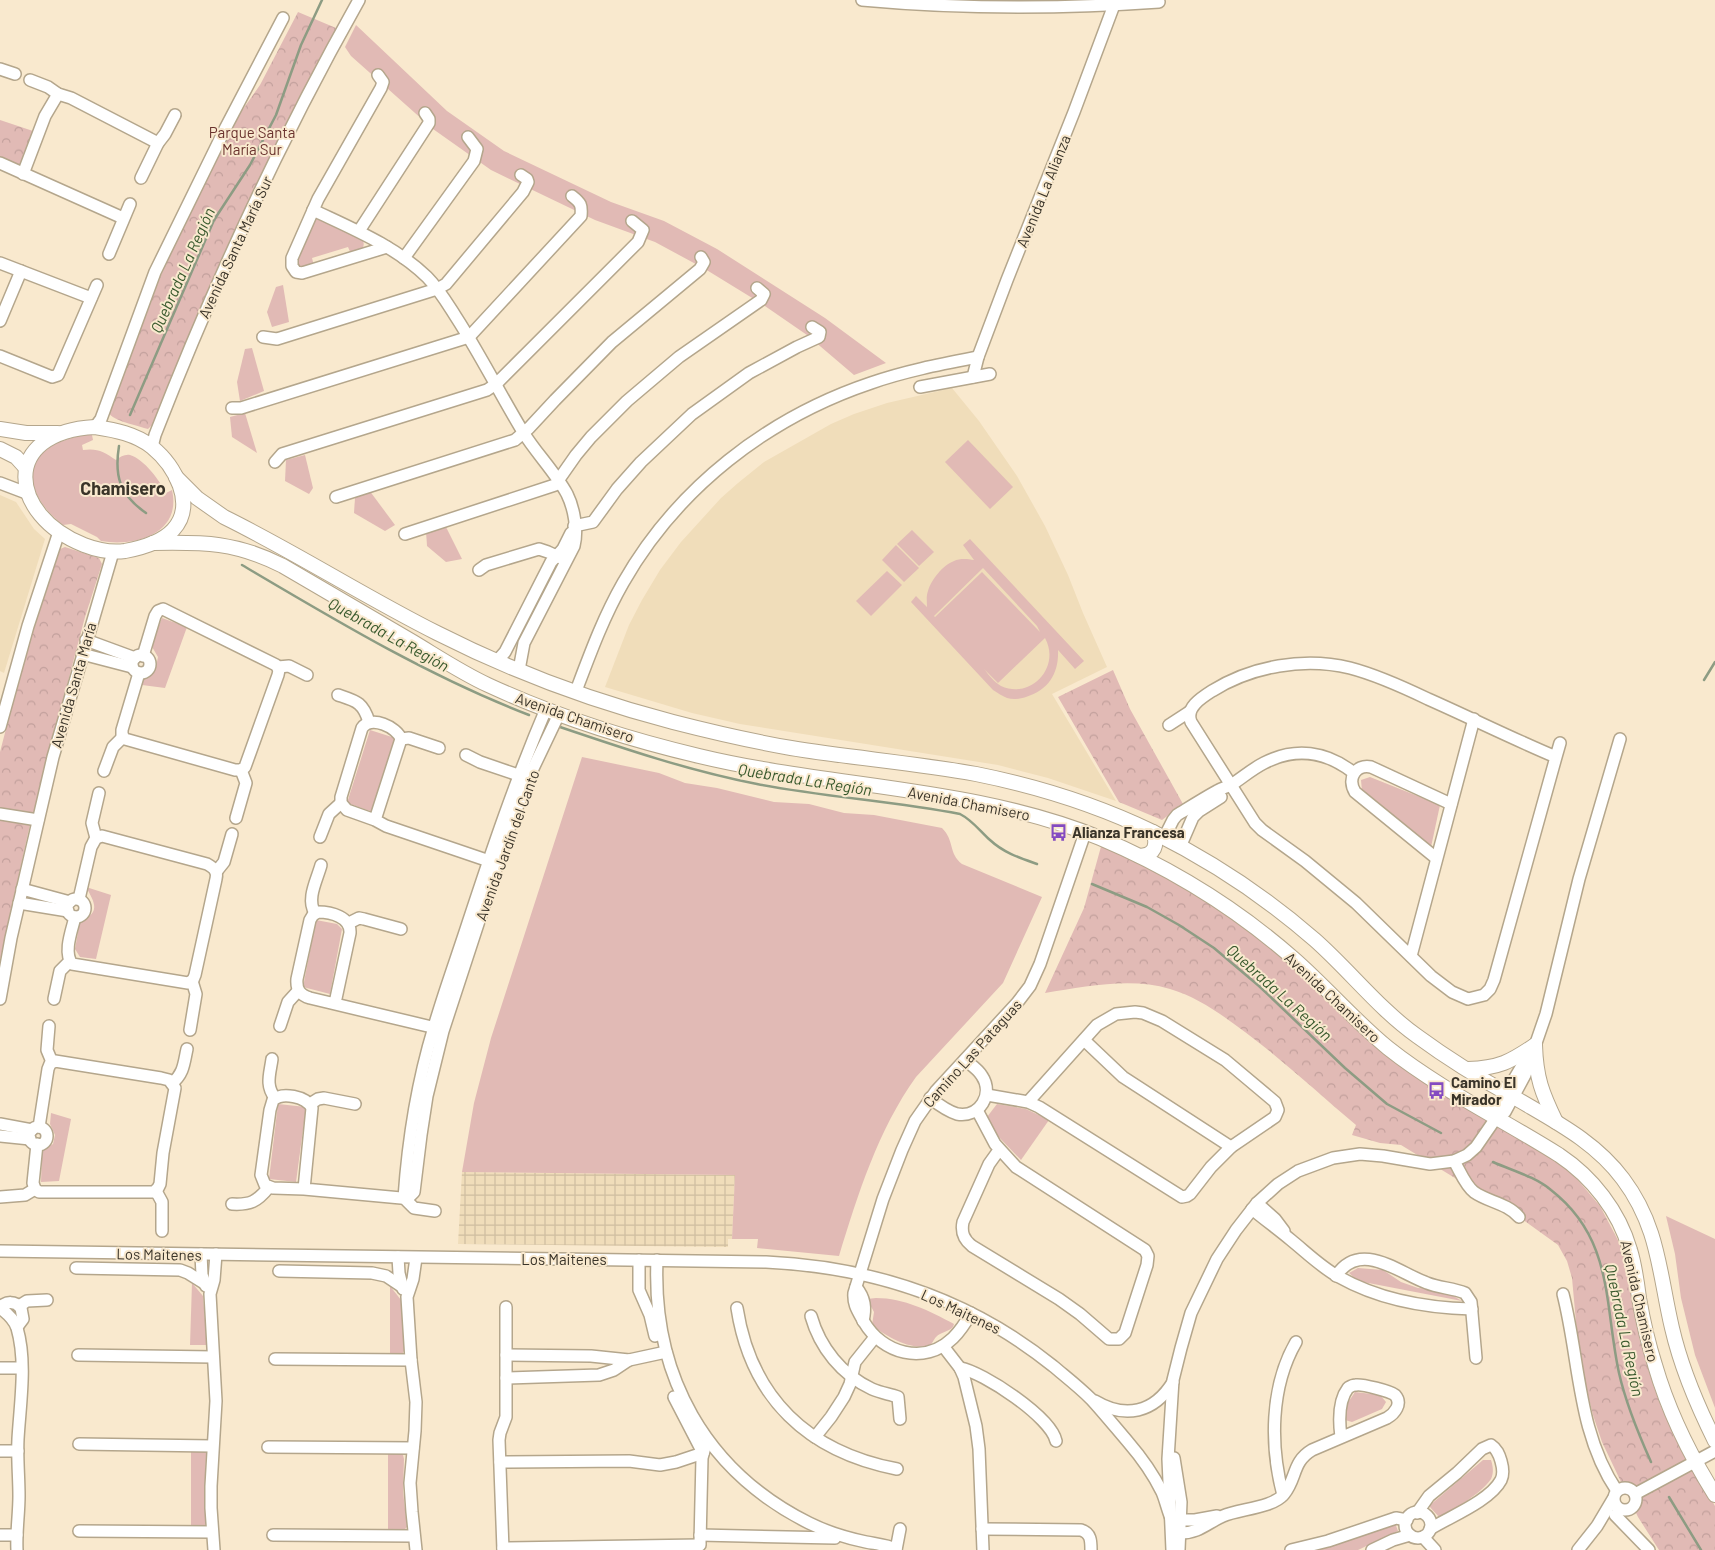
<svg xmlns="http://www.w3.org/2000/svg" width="1715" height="1550" viewBox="0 0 1715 1550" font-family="Barlow,sans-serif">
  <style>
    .built { fill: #f0ddba }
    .industrial { fill: url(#industrial-grid) }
    .green { fill: #e1bab5; fill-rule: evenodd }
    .forest { fill: url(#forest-crowns) }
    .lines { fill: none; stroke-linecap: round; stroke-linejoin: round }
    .stream { stroke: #8d9c83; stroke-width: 2.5 }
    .minor-casing { stroke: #b4a68c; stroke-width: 14 }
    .tertiary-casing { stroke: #b4a68c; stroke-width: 16 }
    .minor { stroke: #fff; stroke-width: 11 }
    .tertiary { stroke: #fff; stroke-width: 14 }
    .labels { text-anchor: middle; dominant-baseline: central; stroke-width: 4; stroke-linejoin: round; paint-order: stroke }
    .park-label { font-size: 15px; fill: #6a332e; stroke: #f9e9ce }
    .street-label { font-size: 15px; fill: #3a3429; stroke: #f9e9ce }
    .poi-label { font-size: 15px; font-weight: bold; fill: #3a3429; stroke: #f9e9ce; text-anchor: start }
    .water-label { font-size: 16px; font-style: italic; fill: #37582c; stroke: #f9e9ce }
    .quarter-label { font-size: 18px; font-weight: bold; fill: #3a3429; stroke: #f9e9ce }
  </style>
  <defs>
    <pattern id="industrial-grid" width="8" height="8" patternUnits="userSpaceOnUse" patternTransform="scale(1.25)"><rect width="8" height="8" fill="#f0ddba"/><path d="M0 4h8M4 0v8" fill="none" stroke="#cfbea0"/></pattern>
    <pattern id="forest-crowns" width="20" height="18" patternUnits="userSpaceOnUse" patternTransform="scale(1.25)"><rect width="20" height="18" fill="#e1bab5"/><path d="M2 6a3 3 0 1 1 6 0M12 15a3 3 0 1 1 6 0" fill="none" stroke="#c2a09c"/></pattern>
  </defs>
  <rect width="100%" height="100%" fill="#f9e9ce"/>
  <g class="built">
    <path d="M952 388 979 421 1017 476 1045 526 1068 575 1083 613 1107 667 1052 694 1116 801 1048 778 998 765 740 724 692 713 605 687 629 625 642 600 660 570 681 542 721 498 738 483 764 462 831 424 854 414 887 403Z"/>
    <path d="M0 495 16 502 34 529 45 539 4 673 0 671Z"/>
  </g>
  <path class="industrial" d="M462 1172 735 1175 732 1239H728V1247L458 1244Z"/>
  <g class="green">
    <path d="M356 25 447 111 504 151 611 202 664 221 717 249 825 318 886 363 854 375 807 335 762 304 705 269 655 242 595 220 491 170 433 129 351 56 345 47Z"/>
    <path d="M315 219 322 220 363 240C366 250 359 251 351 254L348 247 312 258 314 266 300 268 297 263V257Z"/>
    <path d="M283 285 289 322 272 327 267 312 276 287Z"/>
    <path d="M252 348 264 391 240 401 237 382 245 349Z"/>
    <path d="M245 413 257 453 232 437 230 417Z"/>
    <path d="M81 435H92L93 440 82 445 83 450C98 448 104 452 116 460 120 457 125 454 130 455 144 459 160 481 166 493L172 490C182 534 135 547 101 541L97 537 71 524 63 525C38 506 16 471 49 448 58 441 70 439 81 435Z"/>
    <path d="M968 440 1013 487 990 509 945 462Z"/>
    <path d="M305 455 313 488 309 494 285 481 286 460Z"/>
    <path d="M369 490 395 525 385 531 354 513 355 498Z"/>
    <path d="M445 525 462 559 446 562 427 546 426 531Z"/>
    <path d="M912 530 934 552 919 566 897 544Z"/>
    <path d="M970 539 1084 661 1075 669 1058 650C1059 673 1049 690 1026 697 1020 699 1013 700 1007 698 1002 696 998 693 993 690L911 602 916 596 927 607C927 602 926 596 928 591 931 580 943 565 954 561 960 558 968 559 974 560L963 545ZM983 568 1037 626 1040 632 982 572 935 617 934 616ZM1045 638C1061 667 1031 700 1001 686 994 682 989 675 984 669L998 683Z"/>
    <path d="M896 545 919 568 904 582 882 560Z"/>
    <path d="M887 571 902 585 871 616 856 601Z"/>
    <path d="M162 618 187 627 165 688 142 685V680L156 667 158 657 151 645Z"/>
    <path d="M370 730 395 738 373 812 347 803Z"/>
    <path d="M582 757 659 773 685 783 717 788 774 802 809 804 844 813 874 815 942 828C955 841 948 853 962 864L1042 897 1003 983 916 1077C878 1130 858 1194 839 1256L757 1248 758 1239H732L735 1175 462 1172 474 1103 491 1038Z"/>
    <path d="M1370 777 1440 805 1431 847 1362 791 1361 780Z"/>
    <path d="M86 887 111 895 96 959 80 957 75 949 80 921C101 913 95 903 86 887Z"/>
    <path d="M316 920 337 924 342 929 330 994 303 987Z"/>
    <path d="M278 1104 306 1107 296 1182 269 1179Z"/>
    <path d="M997 1104 1026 1109 1049 1120 1021 1160 993 1131 987 1117Z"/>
    <path d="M51 1113 71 1119 59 1181 41 1182 42 1151 53 1144 55 1135 50 1124Z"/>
    <path d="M1666 1216 1715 1239V1408L1695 1355 1681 1298 1675 1254Z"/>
    <path d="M1358 1268 1383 1270 1401 1282 1418 1288 1432 1289 1450 1294 1462 1301 1358 1281 1349 1273Z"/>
    <path d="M192 1283 203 1296 207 1345H190Z"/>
    <path d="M390 1286 401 1300 403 1307 404 1351 402 1354H390Z"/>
    <path d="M876 1298C904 1298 930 1311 954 1324L953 1327C948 1332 941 1332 936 1337 933 1340 933 1344 929 1345 912 1352 884 1335 872 1325L874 1312 867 1299Z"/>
    <path d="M1355 1392 1380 1395 1386 1402 1382 1409 1352 1422 1345 1420 1347 1404Z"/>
    <path d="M191 1451H204L206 1453 205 1490 207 1522 204 1527H191Z"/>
    <path d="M400 1453 403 1455 404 1459 403 1491 407 1527 403 1531 388 1530V1454Z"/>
    <path d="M1483 1460H1491C1493 1466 1494 1473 1491 1479 1481 1494 1455 1508 1440 1518L1429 1506Z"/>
    <path d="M1395 1523 1398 1531 1358 1550H1309Z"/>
  </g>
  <g class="forest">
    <path d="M298 12 336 28 224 253 152 425 148 429 144 428C133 424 111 421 107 410L161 275 231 126 260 85Z"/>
    <path d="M0 120 36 132 23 167 17 166 0 158Z"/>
    <path d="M65 547 99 558 102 564 85 617 28 833 0 961V752L21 671 55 555 60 549Z"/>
    <path d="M1113 670 1130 709 1183 804 1162 820 1119 802 1058 697Z"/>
    <path d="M1102 843 1130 856 1209 901 1282 955 1322 994 1564 1166 1577 1179 1600 1206 1620 1244 1628 1269 1640 1341 1654 1387 1662 1409 1715 1506V1550H1659L1638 1517 1622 1484 1602 1442 1593 1415 1585 1383 1577 1333 1572 1278 1567 1261 1558 1245 1522 1219 1401 1145 1380 1143 1352 1135 1356 1125C1319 1094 1284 1061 1245 1032 1222 1015 1198 997 1170 989 1130 977 1085 987 1045 993L1084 908Z"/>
  </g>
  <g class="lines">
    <g class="stream">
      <path d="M130 415 214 220 250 165 276 115 301 45 322 0"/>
      <path d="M119 446C114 477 120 495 146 513"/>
      <path d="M242 565C335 620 428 676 529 715"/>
      <path d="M1704 680 1715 662"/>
      <path d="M560 727C625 749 690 771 757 784 824 797 893 801 960 814 972 820 980 831 990 840 1004 853 1020 858 1037 864"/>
      <path d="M1092 884 1147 907 1179 925 1214 948 1259 986 1345 1068 1387 1104 1441 1133"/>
      <path d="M1493 1162C1513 1171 1534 1176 1551 1190 1614 1239 1604 1304 1619 1373 1626 1404 1638 1433 1651 1462"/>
      <path d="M1669 1497 1701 1550"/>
    </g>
    <defs>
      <g id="minor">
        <path d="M862 0C960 9 1060 9 1159 2"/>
        <path d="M0 69 15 74"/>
        <path d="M378 75 383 82 381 88 318 199 292 258V266L296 272 302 273 387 247"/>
        <path d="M30 80 48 87 58 94 71 98 158 143"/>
        <path d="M0 163 123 218"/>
        <path d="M23 174 45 116 58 94"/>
        <path d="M141 178 158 143 165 134 175 115"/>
        <path d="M313 210C353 229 395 246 427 277 439 289 447 303 456 317 480 354 500 394 523 432 536 453 555 472 567 494 574 508 578 530 574 546L524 643 519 670"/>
        <path d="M359 231 429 123V119L425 113"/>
        <path d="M109 254 130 204"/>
        <path d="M404 258 474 161 477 149 468 137"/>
        <path d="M0 263 91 298"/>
        <path d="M0 321 21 271"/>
        <path d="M263 337 277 339 437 289 446 284 523 192 528 182 527 179 521 175"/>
        <path d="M0 356 52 377 58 375 97 285"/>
        <path d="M973 377 978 357 1007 280 1074 112 1114 5"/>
        <path d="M920 387 990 374"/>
        <path d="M232 408H241L469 337 581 216C582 205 581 203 572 196"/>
        <path d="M95 427 101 419 155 272 226 127 283 18"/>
        <path d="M152 447 155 435C213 286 280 140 359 0"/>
        <path d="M275 462 282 454 487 390 496 384 638 242 643 230 632 221"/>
        <path d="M0 483 29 494"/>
        <path d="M336 497 515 440 529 428 555 400 612 342 700 269 704 262 701 257"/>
        <path d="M574 526 593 522 617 489 641 462 692 414 749 373 797 347 819 337 820 332 812 327"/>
        <path d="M405 534 555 485 576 455 591 437 627 401 679 357 761 300 764 294 757 288"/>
        <path d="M479 570 486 565 539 549 548 552 561 558"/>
        <path d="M86 640 135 658"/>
        <path d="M82 654 132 667"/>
        <circle cx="141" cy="664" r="9"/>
        <path d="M497 661 505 652 551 562 563 549 571 533 574 531"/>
        <path d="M278 667 289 666 307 675"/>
        <path d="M139 673 122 730V735L125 739 235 770H241L245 767 278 675 279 670 276 665 163 609 158 611 155 616 143 656"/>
        <path d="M576 691C590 654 603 618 623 583 677 488 767 418 871 383 905 371 942 364 978 357"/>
        <path d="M338 695C356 701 363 702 369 722"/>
        <path d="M1169 725 1189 712"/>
        <path d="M0 727 28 626 59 532"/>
        <path d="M401 739 409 738 439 748"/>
        <path d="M466 755 480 762 524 777"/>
        <path d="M1556 757C1513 739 1471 718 1428 699 1403 687 1377 675 1350 668 1304 657 1252 666 1212 691 1201 698 1185 708 1191 722L1255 823 1262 830 1305 861 1356 903 1431 976 1452 992 1468 999 1484 995 1490 989 1494 980 1556 757 1560 743"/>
        <path d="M104 771 113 747 123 737"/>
        <path d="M0 814 38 820"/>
        <path d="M236 818 246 783 241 770"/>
        <path d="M375 820 401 739C397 727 371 715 362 728L341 797V803L347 810 375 820 386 826 495 863"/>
        <path d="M320 837 329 814 341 803"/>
        <path d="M96 838 92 823 99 793"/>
        <path d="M1164 838 1173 820 1177 815C1190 807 1204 798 1217 791 1222 788 1227 787 1231 785 1242 778 1252 769 1264 763 1295 747 1326 751 1354 773"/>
        <path d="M1180 847 1193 817 1199 811 1221 797"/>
        <path d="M1436 858 1355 792C1347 779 1355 764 1371 767L1451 804"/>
        <path d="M216 872 224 862 232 834"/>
        <path d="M22 889 70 902"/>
        <circle cx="76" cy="908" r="9"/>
        <path d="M19 903 68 911"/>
        <path d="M315 913C306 899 317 880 321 865"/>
        <path d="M75 917C72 930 63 952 72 964L188 983 193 980 195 975 216 879C218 871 214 868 207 864L102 836 96 838 91 847 79 899"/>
        <path d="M349 923 359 918 364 919 401 929"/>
        <path d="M1411 956 1474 719"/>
        <path d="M0 999 11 938 53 757 113 552"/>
        <path d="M54 999 60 971 70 961"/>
        <path d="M335 1003 350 933C351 917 331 912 318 912L313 915 310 920 297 979C296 990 300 995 310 998L440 1029"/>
        <path d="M49 1026 47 1050 52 1062"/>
        <path d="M280 1026 288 1002 298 991"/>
        <path d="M190 1030 196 994 192 981"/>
        <path d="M1084 1040 1123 1077 1231 1147"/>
        <path d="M272 1059C270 1074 265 1085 275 1098"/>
        <path d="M172 1083C184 1074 184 1062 187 1049"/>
        <path d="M987 1095 1028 1102 1039 1107 1182 1197 1187 1196 1190 1194 1211 1167 1231 1147 1275 1117 1278 1110 1275 1102 1225 1060 1162 1021 1143 1013 1135 1012 1116 1014 1097 1025 1028 1102"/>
        <path d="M930 1098C939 1105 947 1111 957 1114 980 1118 994 1094 982 1076 978 1069 971 1065 965 1060"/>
        <path d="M310 1104 318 1099 324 1098 355 1104"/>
        <path d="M977 1110 995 1144 1016 1167 1145 1250 1148 1256 1147 1265 1125 1333 1119 1339H1109L1080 1314 1059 1299 972 1246C963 1239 961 1232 963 1222L989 1164 999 1150"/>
        <path d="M1496 1118 1497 1108 1526 1059"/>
        <path d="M0 1124 32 1130"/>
        <circle cx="38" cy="1136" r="9"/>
        <path d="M0 1136 30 1139"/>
        <path d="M37 1144 33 1183 35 1189 39 1192H154L158 1188 160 1184 163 1153 175 1088 169 1080 161 1078 55 1061 50 1064 48 1069 39 1127"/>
        <path d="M1454 1161C1460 1171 1465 1185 1474 1192 1488 1202 1507 1203 1519 1217"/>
        <path d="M304 1189 312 1108C306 1096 282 1092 273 1100L270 1110 261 1175 265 1185 273 1188 304 1189 401 1198H408L414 1192 421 1135 427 1096 443 1031 510 826 528 779 559 714"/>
        <path d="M156 1191 162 1202V1231"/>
        <path d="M0 1197 25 1195 35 1189"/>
        <path d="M404 1198C408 1140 417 1083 434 1027 444 992 457 957 468 923 492 850 516 779 546 709"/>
        <path d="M404 1198 414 1208 435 1211"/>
        <path d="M1257 1203 1275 1219 1284 1231"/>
        <path d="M232 1204C250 1205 257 1202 269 1187"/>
        <path d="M1252 1209C1265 1220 1278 1229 1291 1240 1307 1253 1321 1267 1339 1277 1378 1299 1427 1308 1472 1309"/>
        <path d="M0 1251 766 1262C872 1267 970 1299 1053 1366 1066 1377 1079 1387 1091 1399 1103 1412 1116 1428 1128 1442 1141 1457 1153 1474 1162 1492 1168 1506 1169 1522 1181 1533 1199 1533 1207 1523 1223 1516 1239 1509 1273 1508 1284 1494 1297 1478 1292 1462 1312 1450L1387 1418C1394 1414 1403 1404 1395 1395 1390 1391 1362 1384 1356 1385 1352 1385 1351 1386 1348 1388 1338 1401 1339 1422 1341 1437"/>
        <path d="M201 1254 202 1275 206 1286"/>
        <path d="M398 1257 399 1273 403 1289"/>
        <path d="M416 1258 413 1279 407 1297 411 1360 416 1402 415 1431 410 1483 412 1512 416 1550"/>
        <path d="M639 1260V1290L650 1315 655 1336"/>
        <path d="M657 1260C652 1375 705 1471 809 1523 827 1532 847 1538 866 1542 876 1544 887 1545 896 1549"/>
        <path d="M76 1268 180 1270 188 1273 204 1283"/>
        <path d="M279 1271 372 1273 386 1276 401 1286"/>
        <path d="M1336 1276C1360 1239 1399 1273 1427 1283 1439 1288 1453 1288 1465 1293L1471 1302 1476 1358"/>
        <path d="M856 1287C865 1298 866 1308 863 1321"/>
        <path d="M1563 1294C1580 1360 1577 1432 1617 1491"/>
        <path d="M19 1306 27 1301 47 1300"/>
        <path d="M0 1307C7 1301 15 1301 21 1308L23 1319 17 1327"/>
        <path d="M0 1308C7 1313 14 1319 17 1328 27 1362 20 1404 18 1439 17 1458 19 1477 19 1496 19 1514 16 1532 17 1550"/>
        <path d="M737 1308C751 1398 808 1452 897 1469"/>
        <path d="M971 1313C966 1322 960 1331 953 1338 924 1366 882 1353 864 1322 858 1311 853 1305 854 1293L883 1199 902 1150 915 1121 936 1091 1017 1003 1030 986 1040 964 1085 833"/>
        <path d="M811 1316C820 1348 842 1375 872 1389 881 1393 890 1394 898 1397L900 1419"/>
        <path d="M943 1346 960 1368 964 1377 976 1426 979 1449 983 1550"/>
        <path d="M78 1355 213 1357"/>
        <path d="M506 1355 591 1356 629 1360 666 1352"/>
        <path d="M275 1359 411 1360"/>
        <path d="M0 1368H21"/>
        <path d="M960 1368C983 1372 1051 1417 1056 1441"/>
        <path d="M506 1378 599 1375 614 1370 629 1360"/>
        <path d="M674 1397 703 1453"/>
        <path d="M1095 1401C1125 1419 1154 1413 1173 1382"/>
        <path d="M815 1437 831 1417 844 1397 850 1384 855 1362 875 1337"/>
        <path d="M79 1444 212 1446"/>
        <path d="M268 1447 413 1448"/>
        <path d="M0 1451H18"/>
        <path d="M1174 1458 1181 1502 1179 1550"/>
        <path d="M500 1462 629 1461 660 1465 676 1462 703 1453"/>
        <circle cx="1625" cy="1499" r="11"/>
        <path d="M1635 1494 1715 1451"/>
        <path d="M1283 1495C1270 1446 1270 1387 1296 1342"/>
        <circle cx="1418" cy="1525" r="13"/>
        <path d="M1417 1513 1429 1496 1457 1473 1482 1449 1491 1445C1497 1449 1499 1454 1501 1461 1503 1468 1504 1474 1501 1480 1490 1501 1449 1517 1430 1529"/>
        <path d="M1615 1515 1649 1550"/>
        <path d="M1181 1520H1195L1217 1516"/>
        <path d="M982 1529 1081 1530C1091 1533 1091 1541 1091 1550"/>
        <path d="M79 1531 212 1532"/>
        <path d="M0 1535H17"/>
        <path d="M273 1535 414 1536"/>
        <path d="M700 1535 835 1538"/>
        <path d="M1423 1537 1435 1550"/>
        <path d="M700 1543 702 1458 705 1447"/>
        <path d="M503 1548 700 1545"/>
        <path d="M214 1550 211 1508V1486L216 1401 210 1294 214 1280 216 1254"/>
        <path d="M503 1550 499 1440 500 1433 506 1417V1307"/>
        <path d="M896 1550 900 1529"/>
        <path d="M1172 1550 1168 1459 1173 1380 1181 1348 1191 1313 1217 1259 1236 1230 1257 1203 1278 1184 1298 1171 1333 1158 1360 1154 1383 1156 1430 1164 1454 1161 1467 1155 1476 1147 1496 1118 1505 1112 1525 1075 1546 1014 1579 879 1620 739"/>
        <path d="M1291 1550 1328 1541 1396 1518 1407 1520"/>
        <path d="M1372 1550 1393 1540 1410 1535"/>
        <path d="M1578 1550 1597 1526 1613 1499"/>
      </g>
      <g id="tertiary">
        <path d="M95 427C115 430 136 434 152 447 174 465 197 504 173 530 161 543 141 548 125 551 110 553 97 550 84 545 8 515 0 432 95 427Z"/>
        <path d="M0 429 26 433H58"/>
        <path d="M0 449 16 457 25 467"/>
        <path d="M176 477 197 498 224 517C297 553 365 597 437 633 512 671 592 701 673 722 712 732 751 741 791 748 852 758 915 763 976 774 1036 786 1097 805 1153 832 1211 861 1266 897 1315 940 1350 971 1379 1009 1417 1036 1447 1058 1479 1078 1512 1096 1552 1120 1594 1140 1623 1179 1659 1227 1659 1273 1672 1328 1681 1367 1697 1405 1715 1441"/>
        <path d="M153 543C204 542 236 542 283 566 326 591 370 617 413 642 438 657 462 673 488 685 555 716 627 739 699 756 832 788 972 786 1100 838 1171 868 1236 908 1294 959 1327 988 1355 1021 1388 1048 1441 1090 1502 1119 1559 1155 1592 1177 1619 1211 1630 1250 1635 1266 1637 1282 1639 1298 1643 1321 1648 1343 1655 1365 1668 1410 1690 1455 1715 1495"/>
        <path d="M1140 856C1155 855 1158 845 1153 832"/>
        <path d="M1535 1045C1536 1078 1542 1093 1556 1122"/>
        <path d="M1468 1069C1499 1068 1510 1062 1535 1045"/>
      </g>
    </defs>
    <use href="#minor" class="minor-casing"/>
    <use href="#tertiary" class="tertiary-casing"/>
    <use href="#minor" class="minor"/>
    <use href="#tertiary" class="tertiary"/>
  </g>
  <defs>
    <symbol id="bus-bare" viewBox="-9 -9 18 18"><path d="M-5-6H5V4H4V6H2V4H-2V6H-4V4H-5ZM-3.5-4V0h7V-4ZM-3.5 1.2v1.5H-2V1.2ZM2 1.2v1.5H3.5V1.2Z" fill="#844bc1" stroke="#f9e9ce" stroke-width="2.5" paint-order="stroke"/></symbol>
  </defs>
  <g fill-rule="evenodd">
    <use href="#bus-bare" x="1046" y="820" width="25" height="25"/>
    <use href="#bus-bare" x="1424" y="1078" width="25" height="25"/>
  </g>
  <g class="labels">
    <g class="park-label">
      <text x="252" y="132">Parque Santa<tspan x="252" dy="17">María Sur</tspan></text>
    </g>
    <g class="street-label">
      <text transform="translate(1043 191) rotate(-68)">Avenida La Alianza</text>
      <text transform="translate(235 247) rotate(-65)">Avenida Santa María Sur</text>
      <text transform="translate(73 685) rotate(-74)">Avenida Santa María</text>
      <text transform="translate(575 717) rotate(19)">Avenida Chamisero</text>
      <text transform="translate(969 803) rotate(11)">Avenida Chamisero</text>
      <text transform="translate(507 845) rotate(-70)">Avenida Jardín del Canto</text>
      <text transform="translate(1333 997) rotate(43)">Avenida Chamisero</text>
      <text transform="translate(972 1053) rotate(-48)">Camino Las Pataguas</text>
      <text transform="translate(159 1254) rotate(1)">Los Maitenes</text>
      <text x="564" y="1259">Los Maitenes</text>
      <text transform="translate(1640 1301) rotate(77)">Avenida Chamisero</text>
      <text transform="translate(961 1311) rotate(25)">Los Maitenes</text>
    </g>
    <g class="poi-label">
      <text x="1072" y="832">Alianza Francesa</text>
      <text x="1451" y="1082">Camino El<tspan x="1451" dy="17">Mirador</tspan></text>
    </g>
    <g class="water-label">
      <text transform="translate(182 270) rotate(-66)">Quebrada La Región</text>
      <text transform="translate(389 634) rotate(29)">Quebrada La Región</text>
      <text transform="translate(805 779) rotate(9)">Quebrada La Región</text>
      <text transform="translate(1280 992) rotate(42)">Quebrada La Región</text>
      <text transform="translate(1625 1330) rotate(78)">Quebrada La Región</text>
    </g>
    <g class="quarter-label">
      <text x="123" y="488">Chamisero</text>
    </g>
  </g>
</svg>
